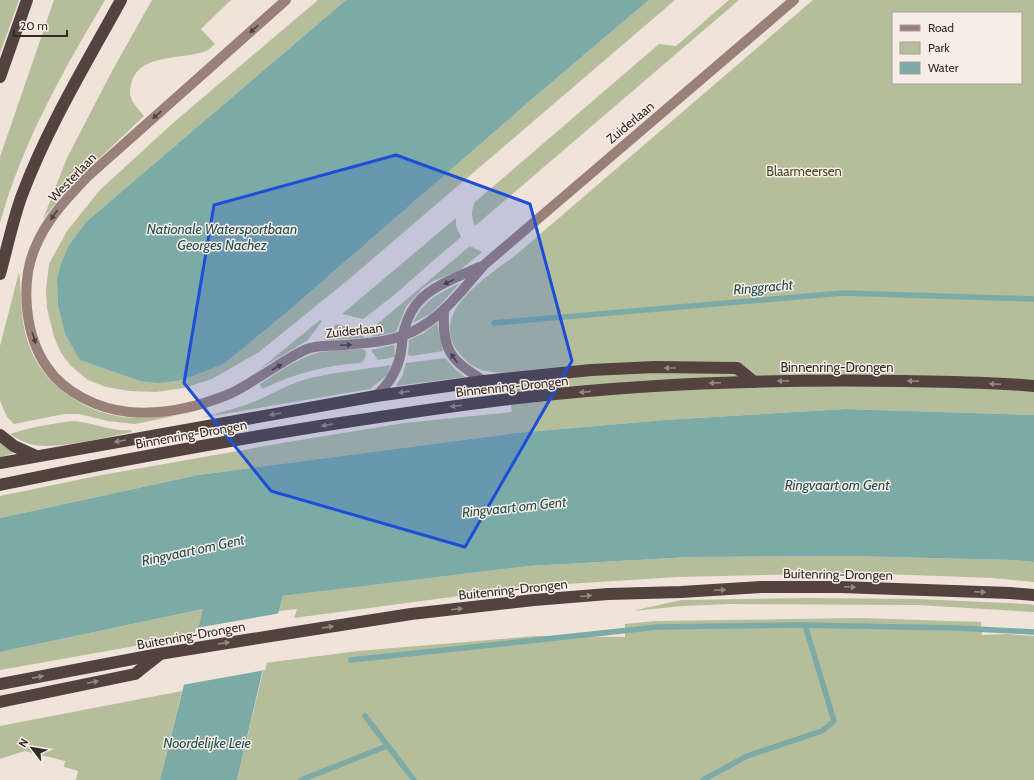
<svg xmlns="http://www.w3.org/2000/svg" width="1034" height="780" viewBox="0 0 1034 780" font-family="Cabin,sans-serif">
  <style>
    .green { fill: #b5bd9b; fill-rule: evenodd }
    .water { fill: #7baaa7 }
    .pier { fill: #efe3da }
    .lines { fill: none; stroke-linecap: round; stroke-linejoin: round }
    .stream { stroke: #7baaa7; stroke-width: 5.5 }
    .secondary { stroke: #998179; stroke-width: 10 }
    .highway { stroke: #53433f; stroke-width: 12 }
    .oneway { fill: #4c403c }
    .oneway2 { fill: #958782 }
    .marked { fill: #1d4ed8; fill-opacity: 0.2; stroke: #1d4ed8; stroke-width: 3; stroke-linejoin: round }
    .labels { text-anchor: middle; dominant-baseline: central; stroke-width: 3; stroke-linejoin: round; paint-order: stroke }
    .street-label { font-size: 13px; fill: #332a27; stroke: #f7ede6 }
    .park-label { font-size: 13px; fill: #464f2d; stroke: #f7ede6 }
    .water-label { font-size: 14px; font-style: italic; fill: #20514f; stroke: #f7ede6 }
  </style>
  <rect width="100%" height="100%" fill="#efe3da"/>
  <g class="green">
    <path d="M0 0H19L0 53Z"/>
    <path d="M54 0H105C62 73 23 141 0 223V157Z"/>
    <path d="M152 0H231L201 29 215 44C212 46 209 50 206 51 183 60 141 53 132 81 126 97 134 104 144 116L66 190 43 219 67 158 112 71Z"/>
    <path d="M318 0H346L86 222 69 245 57 279 58 306 65 334 81 360 140 381 183 380 224 364 286 313 539 93 649 0H675L348 280 259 352 212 379 184 388 156 392 129 391 106 387 88 380 71 366 61 353 54 337 47 308 46 290 49 264 67 231 100 190 173 123Z"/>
    <path d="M729 0H739L475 226C471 217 471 211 475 202L659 44 676 46Z"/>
    <path d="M813 0H1034V415L845 409 665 420 515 433 198 475 0 518V496L102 475 288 442 404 423 512 412 505 373C484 372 473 370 459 353 426 312 490 275 517 254ZM893 13H1021V83H893Z"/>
    <path d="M456 218V226L461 237 434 260 393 296 363 319 342 314Z"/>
    <path d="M470 246 482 252 459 271 433 281 423 288 406 307 396 332 373 337 372 330 376 325Z"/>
    <path d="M19 272C22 293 20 315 26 336 37 380 79 411 123 417 140 419 158 417 175 416L135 424 108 421 79 414H64L14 424 7 417 0 401V346Z"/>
    <path d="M460 283 442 303 430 314 413 323C424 300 437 294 460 283Z"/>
    <path d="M320 320 322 321 308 340 260 369Z"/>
    <path d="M437 323 443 351 412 356 408 355 409 340 424 333Z"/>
    <path d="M336 324 362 331 364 338 324 340Z"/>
    <path d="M394 345 395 357 378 360 371 350Z"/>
    <path d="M361 349 365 350C368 355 364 360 361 363 326 365 293 374 262 389L260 384C279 372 296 359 317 353 331 350 346 350 361 349Z"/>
    <path d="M445 358 456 370 465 377 396 386 403 374 406 363Z"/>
    <path d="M391 365 387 375 370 389 200 418C219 413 238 408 256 401 272 394 287 385 303 380 332 372 362 370 391 365Z"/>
    <path d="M75 421C95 423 112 432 131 430L132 432C106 437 54 451 30 444 23 442 16 438 10 434 32 427 53 423 75 421Z"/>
    <path d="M0 443 15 453 0 457Z"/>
    <path d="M847 556 1012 560 1034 562V582L993 578 856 573 678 577 535 586 294 618 297 609 279 611 283 596 529 566 691 557Z"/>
    <path d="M807 598 918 599 1028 604 1034 605V612L918 605 729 604 683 606 632 611 681 600Z"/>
    <path d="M203 609 197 635 0 670V652Z"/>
    <path d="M860 618 981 622 982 635 1007 634 1034 636V780H237L265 663 358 651 536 636 625 637V624L655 621Z"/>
    <path d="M182 691 160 780H76L78 771 64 767 65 761 25 751 0 759V726Z"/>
  </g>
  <g class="water">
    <path d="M346 0H649L539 93 286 313 224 364 183 380 158 383 140 381 80 360 65 334 58 306 57 279 61 264 69 245 86 222Z"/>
    <path d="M845 409 1034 415V562L1012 560 847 556 691 557 529 566 283 596 262 673 237 780H160L203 609 0 652V518L198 475 515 433 665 420Z"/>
  </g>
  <path class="pier" d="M281 613 265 670 182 685 196 628Z"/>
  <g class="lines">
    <g class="stream">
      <path d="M494 323 843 293 1034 299"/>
      <path d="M351 660 658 627 799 625 957 628 1034 632"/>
      <path d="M365 716 414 780"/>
      <path d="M301 780 387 746"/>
      <path d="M703 780 747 756 822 731 834 721 805 625"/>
    </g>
    <g class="secondary">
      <path d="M286 0 87 177C67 198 46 220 35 248 20 283 25 336 47 367 64 393 99 409 129 412 161 415 197 407 227 395 240 390 252 381 264 374 276 367 294 354 307 349 317 345 332 346 342 345 370 343 397 342 421 327 447 311 465 287 484 265L794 0"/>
      <path d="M444 310C442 352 451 360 484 381"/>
      <path d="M376 396C387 385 395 375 399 360 403 349 401 337 405 327 408 317 413 307 420 300 434 285 461 276 479 267"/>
    </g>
    <g class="highway">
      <path d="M0 77 27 0"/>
      <path d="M0 274C7 249 13 219 22 195 48 126 86 64 121 0"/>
      <path d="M0 435 14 446 36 456"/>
      <path d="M0 463 376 396 484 381 591 370 655 367 737 368 754 382"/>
      <path d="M0 485C104 463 209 444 314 427 385 416 455 405 527 397 651 383 778 379 903 381 947 382 991 382 1034 386"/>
      <path d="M0 684 159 654 290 633 411 614 534 600 608 594 681 592 761 587H840L1010 593 1034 595"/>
      <path d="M0 702 135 674 159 655"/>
    </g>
  </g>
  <defs><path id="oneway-solid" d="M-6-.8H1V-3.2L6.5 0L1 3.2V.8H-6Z"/></defs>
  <g class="oneway">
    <use href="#oneway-solid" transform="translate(254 29) rotate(138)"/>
    <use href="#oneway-solid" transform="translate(157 115) rotate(138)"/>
    <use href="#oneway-solid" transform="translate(54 215) rotate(125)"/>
    <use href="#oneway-solid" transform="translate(449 282) rotate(154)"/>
    <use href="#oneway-solid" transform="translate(34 338) rotate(73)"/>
    <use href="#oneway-solid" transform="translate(346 345) rotate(-3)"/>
    <use href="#oneway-solid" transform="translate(454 358) rotate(-126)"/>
    <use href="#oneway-solid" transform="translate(277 367) rotate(-30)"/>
  </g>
  <g class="oneway2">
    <use href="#oneway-solid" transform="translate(670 368) rotate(-180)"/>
    <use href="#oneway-solid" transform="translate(783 381) rotate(179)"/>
    <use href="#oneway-solid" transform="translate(913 381) rotate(-179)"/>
    <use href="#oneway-solid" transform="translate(715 383) rotate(178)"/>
    <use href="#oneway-solid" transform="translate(995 384) rotate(-178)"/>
    <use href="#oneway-solid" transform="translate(404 392) rotate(172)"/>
    <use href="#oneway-solid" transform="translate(585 392) rotate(175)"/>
    <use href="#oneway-solid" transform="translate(456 406) rotate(173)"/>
    <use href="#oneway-solid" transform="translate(275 414) rotate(170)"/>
    <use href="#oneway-solid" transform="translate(327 425) rotate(171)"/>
    <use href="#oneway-solid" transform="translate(120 441) rotate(170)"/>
    <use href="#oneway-solid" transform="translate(850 587) rotate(2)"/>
    <use href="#oneway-solid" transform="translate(720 590) rotate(-3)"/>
    <use href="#oneway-solid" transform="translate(980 592) rotate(2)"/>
    <use href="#oneway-solid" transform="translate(586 596) rotate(-4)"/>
    <use href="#oneway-solid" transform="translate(457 609) rotate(-7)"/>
    <use href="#oneway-solid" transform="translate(328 627) rotate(-9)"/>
    <use href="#oneway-solid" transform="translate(224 643) rotate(-9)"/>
    <use href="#oneway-solid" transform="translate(38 677) rotate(-11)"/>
    <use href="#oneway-solid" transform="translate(93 682) rotate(-12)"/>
  </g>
  <path class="marked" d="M396 155 530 204 572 361 465 547 271 491 184 383 214 205Z"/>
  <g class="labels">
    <g class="street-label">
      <text transform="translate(630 122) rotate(-40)">Zuiderlaan</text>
      <text transform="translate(72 177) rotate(-46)">Westerlaan</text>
      <text transform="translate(354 330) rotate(-6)">Zuiderlaan</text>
      <text x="837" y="367">Binnenring-Drongen</text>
      <text transform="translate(512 386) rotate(-6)">Binnenring-Drongen</text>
      <text transform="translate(191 434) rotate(-10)">Binnenring-Drongen</text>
      <text transform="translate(838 574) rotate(1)">Buitenring-Drongen</text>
      <text transform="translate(513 589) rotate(-6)">Buitenring-Drongen</text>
      <text transform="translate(191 635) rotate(-10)">Buitenring-Drongen</text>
    </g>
    <g class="park-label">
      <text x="804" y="171">Blaarmeersen</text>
    </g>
    <g class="water-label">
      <text x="222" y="229">Nationale Watersportbaan<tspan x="222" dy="16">Georges Nachez</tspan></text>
      <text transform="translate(763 287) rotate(-5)">Ringgracht</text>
      <text x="837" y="485">Ringvaart om Gent</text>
      <text transform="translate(514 507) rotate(-6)">Ringvaart om Gent</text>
      <text transform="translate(193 550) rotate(-12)">Ringvaart om Gent</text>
      <text x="207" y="743">Noordelijke Leie</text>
    </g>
  </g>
  <rect x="892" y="12" width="130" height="72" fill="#f7ede6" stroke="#a99f9a"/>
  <rect x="900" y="25" width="20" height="6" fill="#998179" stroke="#a99f9a"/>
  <text x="928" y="32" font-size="12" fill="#332a27">Road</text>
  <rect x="900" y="42" width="20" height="12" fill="#b5bd9b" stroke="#a99f9a"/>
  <text x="928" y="52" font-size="12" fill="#332a27">Park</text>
  <rect x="900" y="62" width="20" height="12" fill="#7baaa7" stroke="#a99f9a"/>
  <text x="928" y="72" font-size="12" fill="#332a27">Water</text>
  <g transform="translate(32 748) rotate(301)" stroke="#f7ede6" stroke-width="3" paint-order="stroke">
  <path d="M0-3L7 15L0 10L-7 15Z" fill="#332a27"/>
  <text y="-6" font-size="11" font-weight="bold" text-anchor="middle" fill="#332a27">N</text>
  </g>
  <path d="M14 30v6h53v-6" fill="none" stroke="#332a27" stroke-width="2"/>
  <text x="20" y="30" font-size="12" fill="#332a27" stroke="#f7ede6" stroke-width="3" paint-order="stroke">20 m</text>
</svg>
